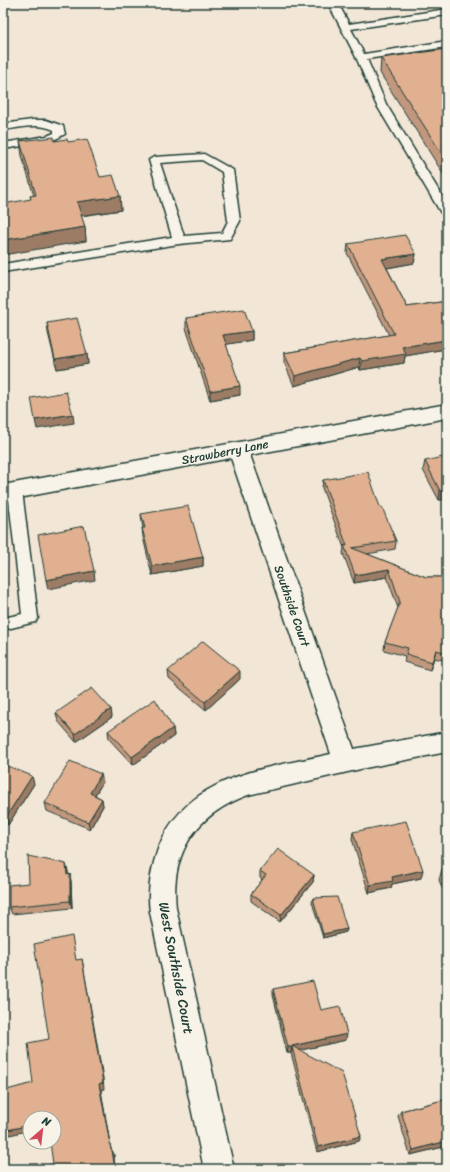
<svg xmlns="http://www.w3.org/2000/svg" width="450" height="1172" viewBox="0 0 450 1172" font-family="Sriracha,sans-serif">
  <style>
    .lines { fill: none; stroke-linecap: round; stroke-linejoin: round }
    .service-casing { stroke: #1f3d34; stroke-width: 3 }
    .minor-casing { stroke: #1f3d34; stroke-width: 3 }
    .service { fill: #f7f3e8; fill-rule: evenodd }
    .minor { fill: #f7f3e8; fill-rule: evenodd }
    .wall { fill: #c1977d; stroke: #1f3d34 }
    .shaded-wall { fill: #9d7b66; stroke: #1f3d34 }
    .building { fill: #e0b091; stroke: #1f3d34 }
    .labels { text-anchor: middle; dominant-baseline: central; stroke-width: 3; stroke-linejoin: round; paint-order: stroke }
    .street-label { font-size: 12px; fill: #1f3d34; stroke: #f7f3e8 }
    .near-street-label { font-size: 14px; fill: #1f3d34; stroke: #f7f3e8 }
  </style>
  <rect width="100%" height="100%" fill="#f2e6d7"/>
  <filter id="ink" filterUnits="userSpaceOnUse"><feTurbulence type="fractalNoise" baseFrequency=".025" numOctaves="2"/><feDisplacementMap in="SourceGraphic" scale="8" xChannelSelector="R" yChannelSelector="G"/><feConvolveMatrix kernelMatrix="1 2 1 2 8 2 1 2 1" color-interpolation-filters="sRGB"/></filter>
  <g filter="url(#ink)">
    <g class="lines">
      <defs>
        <g id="service">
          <path d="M328 3H338L349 24 447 9V15L351 29 364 54 447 41V47L367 59 386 104 447 204V216L441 213 376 104 356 57Z"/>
          <path d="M32 120H46L63 126 65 134 50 142 3 149V143L47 136 54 133V130C38 122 20 128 3 130V124Z"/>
          <path d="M204 154 233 170 240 221 230 239 179 244 3 272V264L172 237 149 160 154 157ZM202 160 222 172 228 221 222 233 184 236 160 163Z"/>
          <path d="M15 486 20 487 22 491 38 618 35 622 3 630V618L22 614 8 491 10 487Z"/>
        </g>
        <path id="minor" d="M447 404V418L250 455 354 749 447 732V752L365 768 248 795C196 814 170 853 176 908L234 1169H204L150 912C147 891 151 869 158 849 186 775 263 769 331 754L231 458 3 501V485Z"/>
      </defs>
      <use href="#service" class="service-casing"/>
      <use href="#minor" class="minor-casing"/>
      <use href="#service" class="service"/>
      <use href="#minor" class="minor"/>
    </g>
    <g class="wall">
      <path d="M447 49V180L380 73 381 58Z"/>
      <path d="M20 141H54L68 142 100 177 120 196 121 210 81 216 85 227 86 241 31 199 30 196H34L22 156Z"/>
      <path d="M348 244 416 254 414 263 387 268 407 307 447 301V354L445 349 405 356 404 363 360 370 359 367 294 386 284 362V353L389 335 347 253Z"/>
      <path d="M186 318 252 331V340L226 344 240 395 210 400 186 328Z"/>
      <path d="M47 323 87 354 88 364 57 369 48 333Z"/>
      <path d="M425 461 447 499 439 500 423 470Z"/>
      <path d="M323 480 380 507 396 541 395 549 367 554 426 577H447V661L434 658 430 670 404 662 405 656 384 650 385 642 398 608 387 577 354 583 343 553 344 548 322 488Z"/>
      <path d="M141 514 203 557V566L152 575 143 537 142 528H143L142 523Z"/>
      <path d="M168 671 240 679 206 710 169 679Z"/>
      <path d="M111 709 112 717 76 742 58 721 56 713Z"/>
      <path d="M173 728 174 736 133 765 109 739 108 731Z"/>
      <path d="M3 764 34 784 8 825 3 822Z"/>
      <path d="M103 782 95 795 102 799 103 806 90 829 47 811 45 803Z"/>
      <path d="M353 832 421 878 392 884 391 888 369 893 352 839Z"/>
      <path d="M447 852V900L439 880Z"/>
      <path d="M68 871V874L71 881 72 908 12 914 9 907 29 883Z"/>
      <path d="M260 871 314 875 313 882 280 922 251 901V894L262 880 260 878Z"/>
      <path d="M313 898 347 929 346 932 323 938 312 902Z"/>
      <path d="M273 989 321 1010 346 1040 300 1050 361 1136 359 1141 317 1152 291 1053H287L273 995Z"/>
      <path d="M447 1099V1146L410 1155 398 1116 401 1111Z"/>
    </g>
    <g class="shaded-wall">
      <path d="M120 196 121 210 78 216 77 202Z"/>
      <path d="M85 227 86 241 3 255V240Z"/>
      <path d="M416 254 414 263 381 269 382 259Z"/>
      <path d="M252 331V340L223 345V335Z"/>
      <path d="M446 340 445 349 405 356 404 363 360 370 362 361 402 347Z"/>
      <path d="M87 354 88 364 57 369 55 359Z"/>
      <path d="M360 358 359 367 294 386 295 376Z"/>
      <path d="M240 386V395L210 400V391Z"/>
      <path d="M73 414 74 423 37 429 35 420Z"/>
      <path d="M447 490V499L439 500 440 491Z"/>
      <path d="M203 557V566L152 575V566Z"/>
      <path d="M389 569 387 577 354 583 355 575Z"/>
      <path d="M94 571 95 580 48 589 46 580Z"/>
      <path d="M436 650 434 658 430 670 432 662Z"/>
      <path d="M240 671V679L206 710 205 702Z"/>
      <path d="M111 709 112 717 76 742 75 734Z"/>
      <path d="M173 728 174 736 133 765 132 757Z"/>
      <path d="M101 774 103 782 91 801 90 793Z"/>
      <path d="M32 776 34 784 8 825 6 817Z"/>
      <path d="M102 799 103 806 90 829 88 822Z"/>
      <path d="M66 864 68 871V882L67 875Z"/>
      <path d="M423 870 421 878 392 884 391 888 369 893 370 885 392 877Z"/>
      <path d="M70 874 71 881 72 908 70 901Z"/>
      <path d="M314 875 313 882 280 922 281 915Z"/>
      <path d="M347 929 346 932 323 938V934Z"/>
      <path d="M82 959 103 1078 104 1089 101 1090 112 1155 99 1084Z"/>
      <path d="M347 1034 346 1040 293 1052 292 1046Z"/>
      <path d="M288 1047H292L291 1053H287Z"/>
      <path d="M30 1125V1130L6 1136 3 1131Z"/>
      <path d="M361 1136 359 1141 317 1152 318 1147Z"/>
      <path d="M447 1141V1146L410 1155 413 1150Z"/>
      <path d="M112 1150 114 1154 115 1169Z"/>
    </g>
    <g class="building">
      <path d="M447 49V162L381 58Z"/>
      <path d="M54 137V141L67 139 68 142 87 139 100 177 113 175 120 196 77 202 85 227 3 240V204L31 199 30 196 36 195 20 141Z"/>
      <path d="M405 235 416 254 382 259 407 307 447 301V341L446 340 402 347 406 354 362 361 360 358 295 376 284 353 394 334 348 244Z"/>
      <path d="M244 309 252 331 223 335 240 386 210 391 186 318Z"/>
      <path d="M77 318 87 354 55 359 47 323Z"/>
      <path d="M66 392 73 414 35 420 31 398Z"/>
      <path d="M447 456V490L440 491 425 461Z"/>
      <path d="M368 472 380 507H382L396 541 352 548 426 577H447V653L436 650 432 662 406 654 408 648 385 642 400 602 389 569 355 575 344 545 347 546 323 480Z"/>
      <path d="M188 506 203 557 152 566 142 528H145L141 514Z"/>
      <path d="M84 526 94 571 46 580 38 535Z"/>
      <path d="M203 641 240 671 205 702 168 671Z"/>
      <path d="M92 688 111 709 75 734 56 713Z"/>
      <path d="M155 699 173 728 132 757 108 731Z"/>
      <path d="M70 761 101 774 90 793 102 799 88 822 45 803Z"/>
      <path d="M3 764 32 776 6 817 3 816Z"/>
      <path d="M406 821 423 870 392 877 393 881 370 885 353 832Z"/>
      <path d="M278 849 314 875 281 915 251 894 266 875 260 871Z"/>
      <path d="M447 853V886L442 873Z"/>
      <path d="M28 856 66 864 67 875 70 874V901L9 907V885L29 883Z"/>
      <path d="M337 897 347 929 323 934 313 898Z"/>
      <path d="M72 936 76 960 82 959 101 1072 103 1083 99 1084 111 1150H112L115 1169H38V1167L53 1164 50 1142H54V1118H30V1125L3 1131V1091L33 1083 28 1043 49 1039 34 944Z"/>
      <path d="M313 981 321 1010 340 1006 347 1034 292 1046 342 1073 361 1136 318 1147 292 1047H288L273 989Z"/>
      <path d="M447 1099V1141L413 1150 401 1111Z"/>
    </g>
  </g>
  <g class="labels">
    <g class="street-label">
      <text transform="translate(225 452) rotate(-11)">Strawberry Lane</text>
      <text transform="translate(292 606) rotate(71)">Southside Court</text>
    </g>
    <g class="near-street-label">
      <text transform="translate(176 968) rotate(79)">West Southside Court</text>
    </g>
  </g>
  <rect width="450" height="1172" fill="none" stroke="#f7f3e8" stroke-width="16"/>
  <rect x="8" y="8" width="434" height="1156" fill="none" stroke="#1f3d34" stroke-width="1.5" filter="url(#ink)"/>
  <g transform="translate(42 1130) rotate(28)"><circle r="19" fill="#f7f3e8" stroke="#a1aaa0"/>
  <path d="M0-3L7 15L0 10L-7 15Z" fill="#d1495b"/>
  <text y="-6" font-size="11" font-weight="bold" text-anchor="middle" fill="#1f3d34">N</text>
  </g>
</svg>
